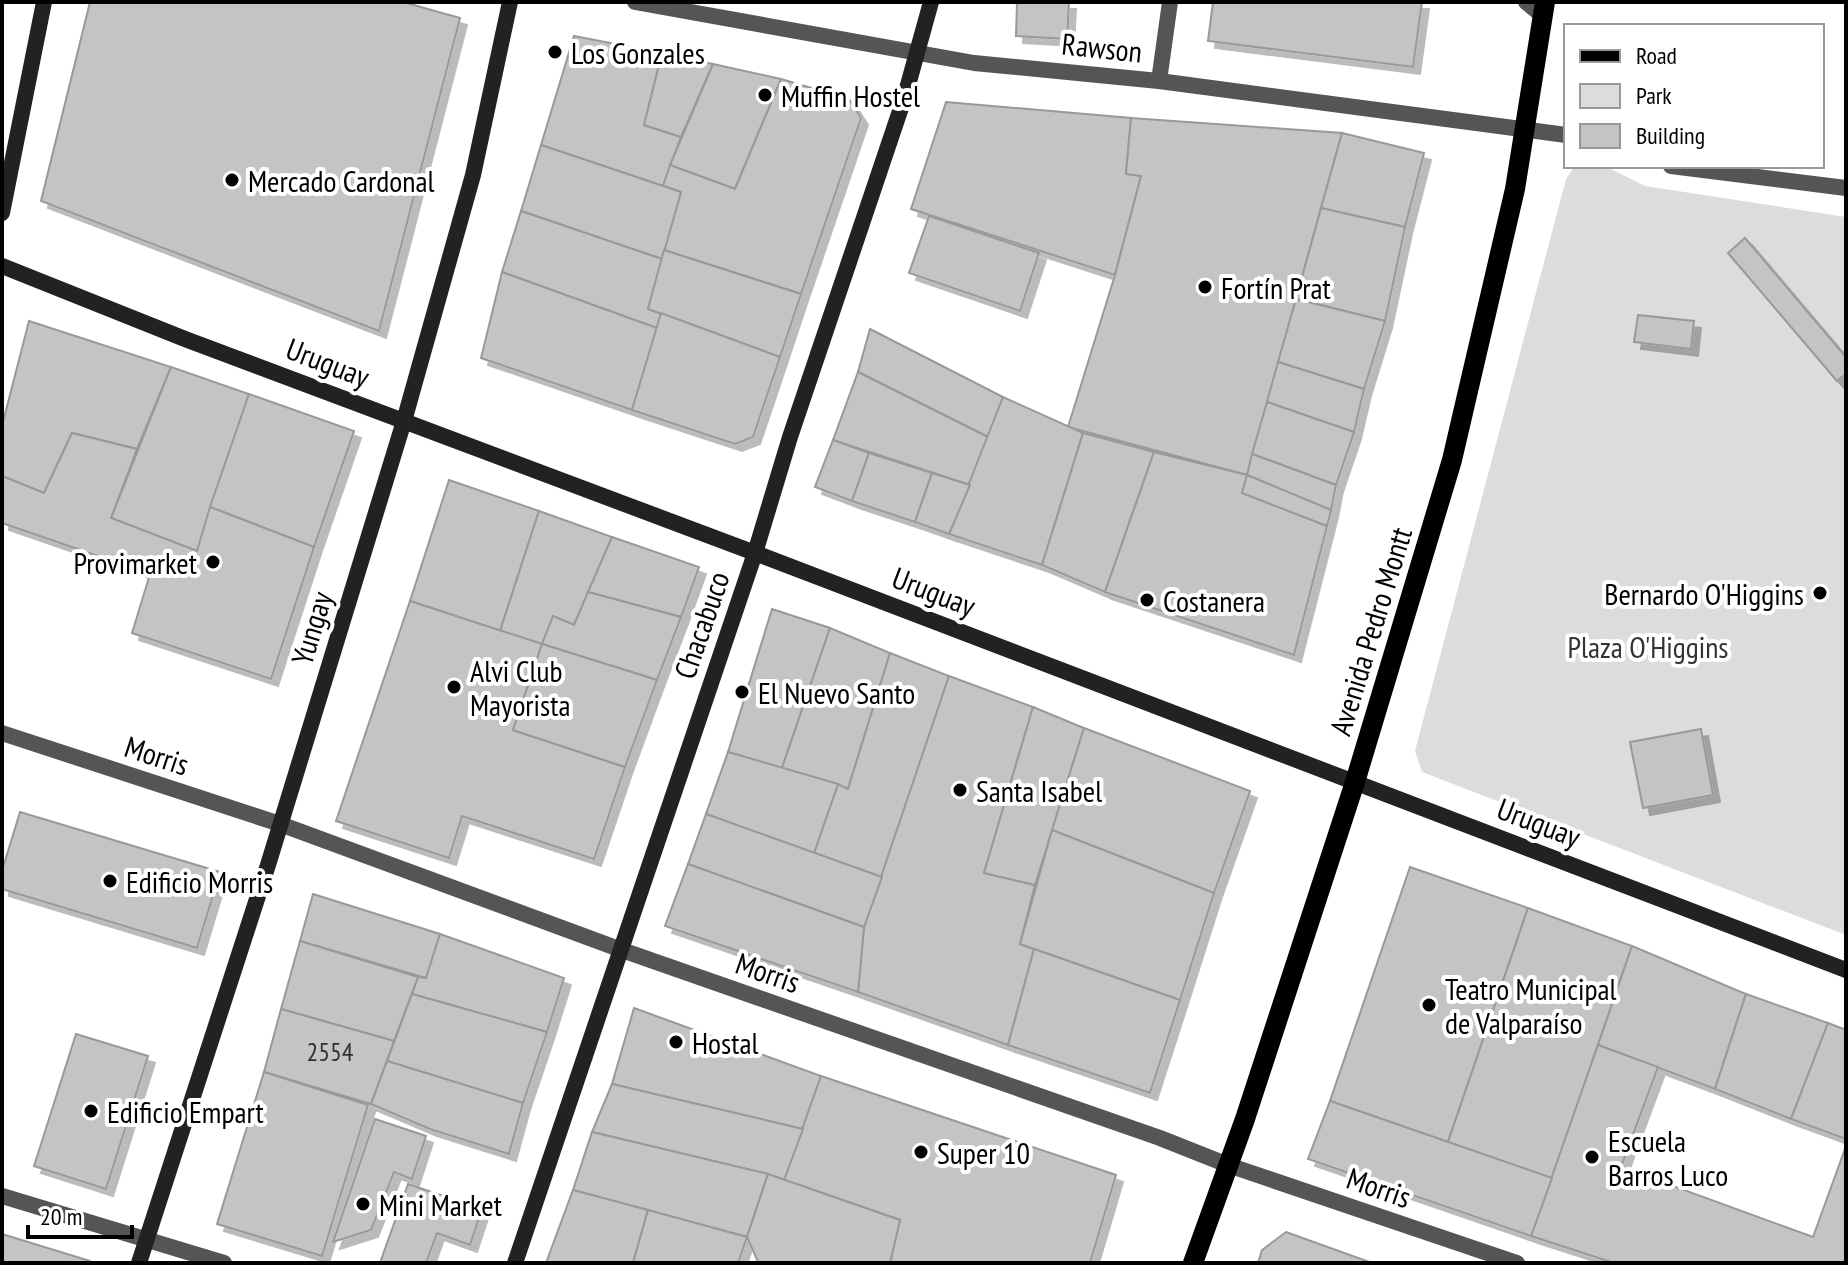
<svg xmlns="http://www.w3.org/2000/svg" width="1848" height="1265" viewBox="0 0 1848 1265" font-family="'PT Sans Narrow',sans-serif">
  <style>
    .green { fill: #dcdcdc }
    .building { fill: #c4c4c4; stroke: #999; stroke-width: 2; filter: url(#shadow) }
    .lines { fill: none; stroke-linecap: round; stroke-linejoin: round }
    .lane { stroke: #555; stroke-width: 16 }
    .street { stroke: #555; stroke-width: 16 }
    .secondary { stroke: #222; stroke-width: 16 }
    .primary { stroke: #000; stroke-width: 20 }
    .poi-dot { fill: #000; stroke: #fff; stroke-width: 3 }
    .labels { text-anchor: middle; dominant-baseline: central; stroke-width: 8; stroke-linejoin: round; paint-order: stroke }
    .number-label { font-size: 26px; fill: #313131 }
    .street-label { font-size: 30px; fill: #000; stroke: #fff }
    .poi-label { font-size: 30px; fill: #000; stroke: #fff; text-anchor: start }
    .park-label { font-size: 30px; fill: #333; stroke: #fff }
  </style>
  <defs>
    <filter id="shadow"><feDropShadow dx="7" dy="7" stdDeviation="0" flood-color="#0004"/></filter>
  </defs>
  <rect width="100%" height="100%" fill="#fff"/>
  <path class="green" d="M1575 166H1605L1645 186 1846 217V935L1422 772 1415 751 1566 179Z"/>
  <g class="building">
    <path d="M90 2H403L460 18 379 331 41 201Z"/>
    <path d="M1017 2H1069L1067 39 1016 36Z"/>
    <path d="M1213 2H1422L1413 67 1208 41Z"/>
    <path d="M574 36 662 53 644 125 681 137 663 186 541 145Z"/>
    <path d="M662 53 713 64 681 137 644 125Z"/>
    <path d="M713 64 781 79 735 189 670 165Z"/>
    <path d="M781 79 849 99 861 118 801 294 664 250 681 192 663 186 670 165 735 189Z"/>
    <path d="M946 102 1131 118 1126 174 1141 176 1115 275 911 209Z"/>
    <path d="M1131 118 1342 133 1247 475 1068 427 1115 275 1141 176 1126 174Z"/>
    <path d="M1342 133 1424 153 1405 227 1321 208Z"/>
    <path d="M541 145 681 192 662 259 521 211Z"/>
    <path d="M1321 208 1405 227 1385 321 1296 299Z"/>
    <path d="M521 211 662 259 648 309 661 313 657 328 502 272Z"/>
    <path d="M929 216 1039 253 1020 311 909 273Z"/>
    <path d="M1745 238 1846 357V374L1837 381 1728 253Z"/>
    <path d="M664 250 801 294 780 357 648 309Z"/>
    <path d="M502 272 657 328 632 410 481 358Z"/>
    <path d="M1296 299 1385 321 1364 389 1278 362Z"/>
    <path d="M661 313 780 357 753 437 735 444 632 410Z"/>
    <path d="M1638 315 1694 321 1691 349 1634 342Z"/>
    <path d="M29 321 171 367 137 449 72 433 44 493 2 476V426Z"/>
    <path d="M870 329 1003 397 988 437 858 372Z"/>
    <path d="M1278 362 1364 389 1354 432 1267 402Z"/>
    <path d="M171 367 249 394 197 551 111 518Z"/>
    <path d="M858 372 988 437 970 485 833 440Z"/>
    <path d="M249 394 354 431 314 547 210 507Z"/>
    <path d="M1003 397 1083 433 1042 565 949 534Z"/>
    <path d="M1267 402 1354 432 1336 485 1252 454Z"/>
    <path d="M72 433 137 449 111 518 197 551 210 507 314 547 271 679 132 633 150 574 2 523V476L44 493Z"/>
    <path d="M1083 433 1154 452 1105 592 1042 565Z"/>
    <path d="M833 440 869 453 852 501 815 487Z"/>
    <path d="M1154 452 1247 475 1242 493 1327 526 1294 655 1105 592Z"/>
    <path d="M869 453 932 473 915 522 852 501Z"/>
    <path d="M1252 454 1336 485 1331 510 1247 475Z"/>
    <path d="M932 473 970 485 949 534 915 522Z"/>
    <path d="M1247 475 1331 510 1327 526 1242 493Z"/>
    <path d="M449 480 539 511 500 631 410 601Z"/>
    <path d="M539 511 612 537 574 625 553 616 542 644 500 631Z"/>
    <path d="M612 537 699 567 681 617 588 592Z"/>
    <path d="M588 592 681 617 657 680 542 644 553 616 574 625Z"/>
    <path d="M410 601 542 644 513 730 625 767 594 859 462 816 449 858 336 821Z"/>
    <path d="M772 609 830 628 782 768 728 752Z"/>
    <path d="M830 628 890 653 848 789 782 768Z"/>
    <path d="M542 644 657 680 625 767 513 730Z"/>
    <path d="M890 653 949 676 882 877 814 853 838 784 848 789Z"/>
    <path d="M949 676 1033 707 984 873 1035 885 1020 944 1034 949 1008 1045 858 992 864 927Z"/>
    <path d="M1033 707 1084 728 1035 885 984 873Z"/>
    <path d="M1084 728 1250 791 1214 893 1052 830Z"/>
    <path d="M1701 729 1713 795 1643 808 1630 742Z"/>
    <path d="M728 752 838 784 814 853 706 814Z"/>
    <path d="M20 812 220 872 197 948 2 889V871Z"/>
    <path d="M706 814 882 877 864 927 688 864Z"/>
    <path d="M1052 830 1214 893 1180 1000 1020 944Z"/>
    <path d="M688 864 864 927 858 992 665 926Z"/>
    <path d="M1410 867 1528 908 1448 1142 1330 1101Z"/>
    <path d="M313 894 440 934 426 978 300 941Z"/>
    <path d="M1528 908 1632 946 1552 1178 1448 1142Z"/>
    <path d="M440 934 564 978 547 1032 412 994 418 977 426 978Z"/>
    <path d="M300 941 418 977 394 1041 281 1009Z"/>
    <path d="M1632 946 1746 994 1715 1089 1598 1045Z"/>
    <path d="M1034 949 1180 1000 1150 1093 1008 1045Z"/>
    <path d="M412 994 547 1032 523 1103 387 1061Z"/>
    <path d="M1746 994 1828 1023 1791 1119 1715 1089Z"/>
    <path d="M634 1008 821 1076 803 1129 612 1084Z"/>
    <path d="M281 1009 394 1041 371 1104 264 1072Z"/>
    <path d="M1828 1023 1846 1030V1139L1791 1119Z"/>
    <path d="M76 1034 148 1056 106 1189 34 1166Z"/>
    <path d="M1598 1045 1658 1067 1621 1167 1813 1237 1846 1146V1263H1614L1531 1236Z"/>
    <path d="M387 1061 523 1103 509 1154 430 1129 371 1104Z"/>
    <path d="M264 1072 368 1105 322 1256 217 1224Z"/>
    <path d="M821 1076 1116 1175 1090 1263H890L900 1220 784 1180Z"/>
    <path d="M612 1084 803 1129 784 1180 768 1174 592 1132Z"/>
    <path d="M1330 1101 1552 1178 1531 1236 1308 1159Z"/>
    <path d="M375 1119 426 1136 412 1179 394 1172 371 1230 333 1242Z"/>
    <path d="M592 1132 768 1174 747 1237 573 1190Z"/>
    <path d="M768 1174 900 1220 890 1263 758 1262 747 1237Z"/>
    <path d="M408 1184 482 1209 470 1245 437 1233 426 1263H380Z"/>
    <path d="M573 1190 648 1210 633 1263H546Z"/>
    <path d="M648 1210 747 1237 738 1263H633Z"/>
    <path d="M1286 1232 1372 1263H1258L1262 1250Z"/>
    <path d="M2 1234 90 1261V1263H2Z"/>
  </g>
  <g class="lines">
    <g class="lane">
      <path d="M1526 2 1543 16"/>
      <path d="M1159 81 1170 2"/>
    </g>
    <g class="street">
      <path d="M635 2 974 63 1159 81 1566 135"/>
      <path d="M1671 166 1846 188"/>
      <path d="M2 733 280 824 619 949 1160 1138 1228 1165 1517 1263"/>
      <path d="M2 1196 224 1263"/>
    </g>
    <g class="secondary">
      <path d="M2 213 44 2"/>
      <path d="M2 266 185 339 755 553 1846 970"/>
      <path d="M139 1263 268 865 404 421 473 175 510 2"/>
      <path d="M515 1263 755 553 790 437 905 96 931 2"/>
    </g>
    <path class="primary" d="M1193 1263 1245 1119 1355 782 1452 460 1515 189 1545 2"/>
  </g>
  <g class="poi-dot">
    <circle cx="555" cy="52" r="8"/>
    <circle cx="765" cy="95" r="8"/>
    <circle cx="232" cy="180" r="8"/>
    <circle cx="1205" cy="287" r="8"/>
    <circle cx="213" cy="562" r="8"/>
    <circle cx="1820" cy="593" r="8"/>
    <circle cx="1147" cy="600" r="8"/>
    <circle cx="454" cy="687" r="8"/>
    <circle cx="742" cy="692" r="8"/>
    <circle cx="960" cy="790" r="8"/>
    <circle cx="110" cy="881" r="8"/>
    <circle cx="1429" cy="1005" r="8"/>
    <circle cx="676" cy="1042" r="8"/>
    <circle cx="91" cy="1111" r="8"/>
    <circle cx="921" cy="1152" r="8"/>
    <circle cx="1592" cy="1157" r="8"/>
    <circle cx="363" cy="1204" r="8"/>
  </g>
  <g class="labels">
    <g class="number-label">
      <text x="330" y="1051">2554</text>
    </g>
    <g class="street-label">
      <text transform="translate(1102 47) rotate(6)">Rawson</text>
      <text transform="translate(328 362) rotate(21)">Uruguay</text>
      <text transform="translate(934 591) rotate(21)">Uruguay</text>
      <text transform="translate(701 625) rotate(-71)">Chacabuco</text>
      <text transform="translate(311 628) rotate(-73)">Yungay</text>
      <text transform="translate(1370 631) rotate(-73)">Avenida Pedro Montt</text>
      <text transform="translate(157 755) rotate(18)">Morris</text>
      <text transform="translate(1539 822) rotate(21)">Uruguay</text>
      <text transform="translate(768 972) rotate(19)">Morris</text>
      <text transform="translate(1379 1187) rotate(19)">Morris</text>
    </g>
    <g class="poi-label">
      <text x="571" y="52">Los Gonzales</text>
      <text x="781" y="95">Muffin Hostel</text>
      <text x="248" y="180">Mercado Cardonal</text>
      <text x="1221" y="287">Fortín Prat</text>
      <text x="197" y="562" text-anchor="end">Provimarket</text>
      <text x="1804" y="593" text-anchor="end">Bernardo O'Higgins</text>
      <text x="1163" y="600">Costanera</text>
      <text x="470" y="670">Alvi Club<tspan x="470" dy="34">Mayorista</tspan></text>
      <text x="758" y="692">El Nuevo Santo</text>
      <text x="976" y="790">Santa Isabel</text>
      <text x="126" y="881">Edificio Morris</text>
      <text x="1445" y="988">Teatro Municipal<tspan x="1445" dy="34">de Valparaíso</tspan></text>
      <text x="692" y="1042">Hostal</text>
      <text x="107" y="1111">Edificio Empart</text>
      <text x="1608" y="1140">Escuela<tspan x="1608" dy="34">Barros Luco</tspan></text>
      <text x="937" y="1152">Super 10</text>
      <text x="379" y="1204">Mini Market</text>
    </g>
    <g class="park-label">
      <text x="1648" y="646">Plaza O'Higgins</text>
    </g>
  </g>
  <rect width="1848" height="1265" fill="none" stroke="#000000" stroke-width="8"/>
  <rect x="1564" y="24" width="260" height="144" fill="#ffffff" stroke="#999999" stroke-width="2"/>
  <rect x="1580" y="50" width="40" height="12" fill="#000000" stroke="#999999" stroke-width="2"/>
  <text x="1636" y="64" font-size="24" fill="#000000">Road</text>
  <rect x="1580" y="84" width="40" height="24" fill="#dcdcdc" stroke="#999999" stroke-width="2"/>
  <text x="1636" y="104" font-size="24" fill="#000000">Park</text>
  <rect x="1580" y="124" width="40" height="24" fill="#c4c4c4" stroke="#999999" stroke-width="2"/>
  <text x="1636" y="144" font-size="24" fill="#000000">Building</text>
  <path d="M28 1225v12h104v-12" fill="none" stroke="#000000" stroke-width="4"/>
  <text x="40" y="1225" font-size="24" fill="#000000" stroke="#ffffff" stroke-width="6" paint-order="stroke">20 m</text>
</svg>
